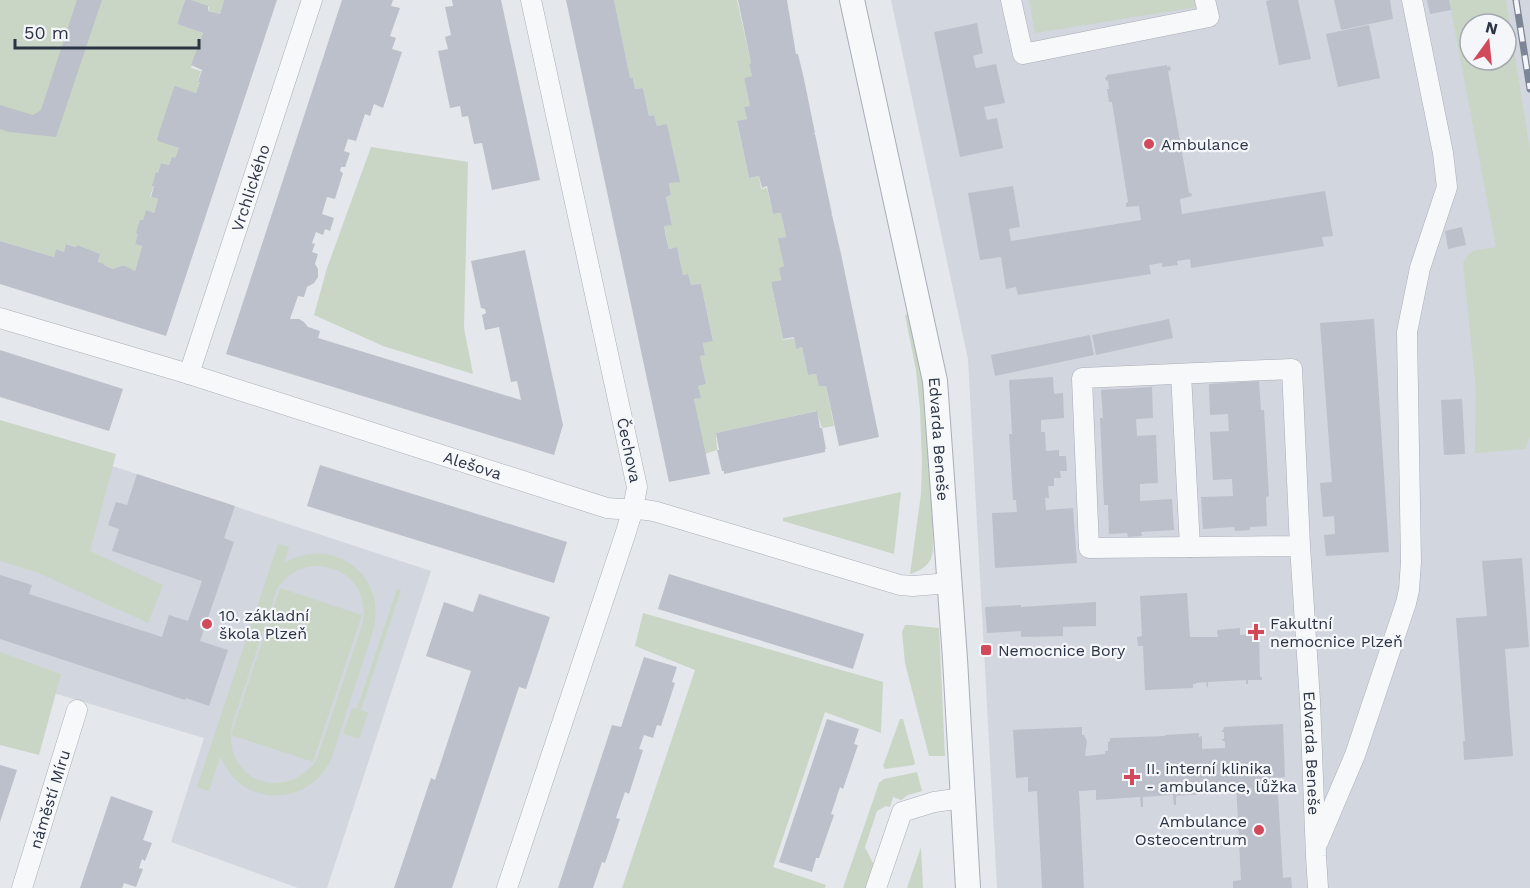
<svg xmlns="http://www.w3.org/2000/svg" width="1530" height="888" viewBox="0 0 1530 888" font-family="'Work Sans',sans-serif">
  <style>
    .built { fill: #d2d6de; fill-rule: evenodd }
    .green { fill: #c9d6c5; fill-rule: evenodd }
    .building { fill: #bbc0ca }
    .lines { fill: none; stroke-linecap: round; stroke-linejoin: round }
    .minor-casing { stroke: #a9aeb7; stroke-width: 21 }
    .tertiary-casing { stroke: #a9aeb7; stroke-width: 26 }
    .minor { stroke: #f7f8fa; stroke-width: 20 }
    .tertiary { stroke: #f7f8fa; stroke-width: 24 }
    .rail-casing { stroke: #7d8696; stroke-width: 7 }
    .rail { stroke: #f4f6f9; stroke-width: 4.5; stroke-dasharray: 14; stroke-linecap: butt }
    .poi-dot { fill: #d1495b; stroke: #f4f6f9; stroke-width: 2 }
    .labels { text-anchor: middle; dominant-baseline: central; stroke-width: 4.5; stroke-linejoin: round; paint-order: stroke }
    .poi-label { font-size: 16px; fill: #2b3445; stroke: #f4f6f9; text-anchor: start }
    .street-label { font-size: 16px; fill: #2b3445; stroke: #f4f6f9 }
  </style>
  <rect width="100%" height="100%" fill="#e4e7ec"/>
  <g class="built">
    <path d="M891 0H1530V888H997L968 359ZM1470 24H1506V60H1470Z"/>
    <path d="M0 456 85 457 431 571 327 888H298L171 842 204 738 0 677Z"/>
  </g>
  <g class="green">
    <path d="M0 0H185L177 24 203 33 191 68 201 71 198 81 200 82 196 93 174 87 158 140 179 148 175 159H171L169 165 161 163 150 197 158 199 154 213 146 211 135 244 142 246 135 271 121 266 113 269 98 262 100 254 67 244 64 252 56 249 54 257 0 241Z"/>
    <path d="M190 0H224L220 14 208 11 209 7Z"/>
    <path d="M614 0H737L751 63 749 64 752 76 744 78 750 106 744 107 747 119 737 122 749 178 759 176 761 189 767 188 773 214 781 213 786 237 779 238 784 266 779 268 781 280 771 282 783 340 794 338 796 348 802 347 808 375 816 374 819 385 826 386 834 426 822 428 816 411 716 433 717 450 705 454 694 399 700 398 698 386 706 384 700 356 705 354 703 343 713 340 701 284 690 287 688 274 683 275 677 247 669 249 664 226 672 224 666 197 671 195 669 183 679 181 667 125 657 126 654 115 649 116 643 88 635 89 633 78 630 79Z"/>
    <path d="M1029 0H1196L1197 7 1035 33Z"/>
    <path d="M1449 0H1506L1530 150V436L1525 449 1475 453 1476 389 1463 264C1470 246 1480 251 1496 247ZM1470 24H1506V60H1470Z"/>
    <path d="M371 147 468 162 464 328 473 374 383 346 314 315 327 268Z"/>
    <path d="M914 313C926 391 933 472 933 551 931 565 922 570 910 574L921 494 922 462 920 410 916 370 905 315Z"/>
    <path d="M0 420 116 454 90 551 163 585 148 623 36 572 0 561Z"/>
    <path d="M901 492 894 554 783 521V518Z"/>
    <path d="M278 544 289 547 284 563C334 535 388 575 373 631L332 757C317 794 272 808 239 783 231 776 225 766 220 757L209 791 197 787ZM314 566C348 566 368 590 363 623L316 761C284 803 225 781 231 728L277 589C286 575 298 568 314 566Z"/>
    <path d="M280 588 362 615 313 762 231 735Z"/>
    <path d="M397 589 401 590 361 710 368 713 359 739 343 734 352 708 357 709Z"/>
    <path d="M643 613 883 682 881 733 825 712 773 867 826 885 825 888H622L695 670 635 646Z"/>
    <path d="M905 625H910L939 628 945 756H929L905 663 902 632Z"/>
    <path d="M0 652 61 674 39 755 0 745Z"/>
    <path d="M900 719H903L915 763 914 765 885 769 883 766Z"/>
    <path d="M917 772 922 791 908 795 901 800 893 797 890 807 886 806 877 811 865 847 877 871 869 888H843L879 783 884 779Z"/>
    <path d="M921 847 923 888H907Z"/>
  </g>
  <g class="building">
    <path d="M77 0H102L56 137 9 132 0 129V105L33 115 41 110Z"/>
    <path d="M185 0H191L208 6V11L220 14 224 0H277L166 336 0 284V241L54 257 56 249 64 252 66 244 76 247 77 245 100 254 98 262 104 264V265L113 269 121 266H125L135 271 142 246 135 244 138 234 136 233 140 220H143L146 210 154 213 158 199 151 197 154 186H152L156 172 158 173 161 163 169 165 172 157 175 158 179 148 158 141 157 139 174 87 175 86 196 93 200 82H198L202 70 191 65 203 33 177 24Z"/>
    <path d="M342 0H393L391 6 400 8 390 36 396 38 392 49 402 52 383 108 374 104 370 116 365 114 356 141 348 139 344 151 350 153 345 167H341L340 171 343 173 335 199 327 197 322 214 334 218 330 231 325 229 323 235 316 232 312 243 315 244 312 252 318 254 315 264 318 269V277L314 283 307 287 304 297 298 296 290 319H299L304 322 308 327 320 331 318 338 521 400 517 381 511 382 499 327 485 330 482 315 486 313 485 309 481 308 471 261 525 250 563 425 554 455 226 354Z"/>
    <path d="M452 0H501L540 180 492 190 482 143 474 144 468 116 462 117 460 106 450 108 438 51 448 49 445 37 451 35 445 7 453 6Z"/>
    <path d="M566 0H614L630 78H633L635 89 643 88 649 116 654 115 657 126 667 124 680 182 669 183 671 195 666 197 672 225 664 226 666 237 669 249 677 247 683 275 688 274 691 285 701 284 713 341 703 343 705 355 700 356 706 384 698 386 701 398 694 399 710 474 669 482Z"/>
    <path d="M738 0H787L796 54H798L804 79 815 133 813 134H815L832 214H831L832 215 841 254 879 437 839 446 826 386H819L816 374 808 375 802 347 796 349 794 337 783 339 771 282 781 280 779 268 784 266 778 238 786 237 781 213 773 214 767 186 762 188 759 176 749 178 737 121 747 119 744 107 750 106 744 78 752 76 749 64 751 63Z"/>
    <path d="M1270 0H1298L1311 59 1279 65 1266 1Z"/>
    <path d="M1334 0H1390L1393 19 1341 30Z"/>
    <path d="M1427 0H1449L1451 10 1430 14Z"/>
    <path d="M977 23 983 53 973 56 976 68 996 64 1005 103 984 107 987 120 997 118 1003 148 960 157 934 32Z"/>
    <path d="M1369 25 1380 78 1338 87 1326 34Z"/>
    <path d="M1167 65V67L1170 66 1171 70 1168 71 1189 193H1191L1192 196 1180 199 1182 214 1325 191 1333 236 1322 237 1324 246 1191 268 1190 259 1177 261 1178 265 1162 267V263L1149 265 1151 274 1018 295 1016 287 1006 289 1001 257 980 260 968 193 1013 186 1020 227 1009 229 1011 241 1141 220 1139 206 1126 207V203L1128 202 1112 102H1109L1107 89H1109L1108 80 1106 81 1105 77H1107V75Z"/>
    <path d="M1462 227 1466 245 1448 249 1445 231Z"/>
    <path d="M1169 319 1173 338 1096 355 1092 335Z"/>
    <path d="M1374 319 1389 552 1326 556 1324 535 1335 534 1334 516 1323 517 1320 483 1332 482 1320 323Z"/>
    <path d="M1090 335 1094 355 995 376 991 355Z"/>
    <path d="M0 350 123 389 109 431 0 397Z"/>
    <path d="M1053 377 1054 394 1063 393 1064 418 1041 420V432H1045L1046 451 1059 450V456H1066L1067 471H1060L1061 478H1054V486H1048L1049 498H1045L1046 510 1073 508 1077 563 995 568 992 513 1017 512 1016 500H1013L1009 434H1012L1009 380Z"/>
    <path d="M1259 381 1261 410H1264L1269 496 1266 497 1267 526 1250 527V530L1235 531 1234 527 1203 529 1201 497 1233 496 1232 479 1213 480 1210 432 1229 431 1228 414 1210 415 1209 384Z"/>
    <path d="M1152 387 1153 418 1136 419 1137 436 1156 435 1158 483 1140 484V501L1172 499 1174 530 1141 532 1142 536 1128 537 1127 533 1109 534 1108 505H1104L1100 418H1103L1101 390Z"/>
    <path d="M1462 399 1465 454 1444 455 1441 400Z"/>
    <path d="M817 411 820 428H822L826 449H825V452L724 474V471H722L717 450H719L716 433Z"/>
    <path d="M320 465 567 542 554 583 307 506Z"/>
    <path d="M137 474 235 506 224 538 234 542 200 641 228 650 209 706 186 698 185 700 0 639V575L32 585 29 594 162 637 169 615 188 621 202 581 112 551 119 529 108 525 116 502 127 505Z"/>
    <path d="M1522 558 1529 647 1505 649 1513 756 1464 760 1463 741H1465L1456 618 1487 616 1482 561Z"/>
    <path d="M669 574 864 634 853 669 658 609Z"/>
    <path d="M1187 593 1190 637H1218L1217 630 1240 628V635L1259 633 1260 677H1262V680H1248V684H1246V680L1208 682V687H1207L1206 682 1196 683V684H1193V688L1145 690 1143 646H1138L1137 637 1142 636 1140 596Z"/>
    <path d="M479 594 550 617 526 689 519 687 452 888H394L431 778 435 780 471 671 426 656 444 602 473 612Z"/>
    <path d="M1096 602V626L1063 627V636L1021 637V631L987 633 985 607 1021 605V607Z"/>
    <path d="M644 657 677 667 672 682 675 683 661 726 657 725 653 738 644 735 639 749 643 750 629 794 625 792 616 818 620 819 605 863 602 862 593 888H558L612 725 621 727Z"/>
    <path d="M827 719 859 729 854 744 858 745 843 789 840 787 831 814 834 815 819 858H816L812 872 779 862Z"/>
    <path d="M1283 724 1285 777 1277 778 1283 878 1291 877 1292 888H1233V881L1241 880 1236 783H1219L1220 793 1176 796V805H1174L1173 795 1143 797V807H1141L1140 797 1096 800V790L1079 791 1084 888H1042L1037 791 1028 792V777L1016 778 1013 730 1082 727V735H1084L1087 741 1085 756 1105 754V751H1108V742L1110 741V738L1165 736V735L1199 733V737L1202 736V749L1225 748V742L1221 739H1224V732H1221L1223 730 1224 727Z"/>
    <path d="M0 765 17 770 0 822Z"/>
    <path d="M111 796 153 811 143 840 152 843 145 861 142 859 139 868 143 869 136 887 124 883 122 888H80Z"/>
  </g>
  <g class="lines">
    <defs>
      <g id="minor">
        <path d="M1011 0 1023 54 1209 17 1205 0"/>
        <path id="s1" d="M0 318 189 374 607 508C624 510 641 508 657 512L900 585 913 586 950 583"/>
        <path id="s2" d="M189 374 312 0"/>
        <path d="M1181 374 1190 547"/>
        <path id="s3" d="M1300 546 1089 548 1082 378 1292 369 1300 546 1310 701 1316 856 1318 888"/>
        <path d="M1318 842 1355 755 1406 603 1409 590 1411 562 1407 332 1420 268 1447 187 1443 153 1412 0"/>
        <path id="s4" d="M22 888 77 710"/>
        <path d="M507 888 625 535 633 509 637 487 531 0"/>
        <path d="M876 888 902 812 934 802 963 798"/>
      </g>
      <g id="tertiary">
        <path id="s5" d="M852 0 935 381 955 659 968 888"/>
      </g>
    </defs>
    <use href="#minor" class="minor-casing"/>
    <use href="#tertiary" class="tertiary-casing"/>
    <use href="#minor" class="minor"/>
    <use href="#tertiary" class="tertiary"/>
    <defs>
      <path id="rail" d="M1516 0 1530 89"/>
    </defs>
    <use href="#rail" class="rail-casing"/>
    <use href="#rail" class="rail"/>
  </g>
  <g class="poi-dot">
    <circle cx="1149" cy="144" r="6"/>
    <circle cx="207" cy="624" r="6"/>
    <path d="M1253 623h6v6h6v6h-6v6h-6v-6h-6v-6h6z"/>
    <rect x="980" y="644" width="12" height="12" rx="3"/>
    <path d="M1129 768h6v6h6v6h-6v6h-6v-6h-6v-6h6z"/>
    <circle cx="1259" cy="830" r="6"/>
  </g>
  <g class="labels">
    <g class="poi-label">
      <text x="1161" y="144">Ambulance</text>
      <text x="219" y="615">10. základní<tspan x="219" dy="18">škola Plzeň</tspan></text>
      <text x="1270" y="623">Fakultní<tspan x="1270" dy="18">nemocnice Plzeň</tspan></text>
      <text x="998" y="650">Nemocnice Bory</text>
      <text x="1146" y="768">II. interní klinika<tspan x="1146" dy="18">- ambulance, lůžka</tspan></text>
      <text x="1247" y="821" text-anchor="end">Ambulance<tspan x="1247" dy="18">Osteocentrum</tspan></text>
    </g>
    <g class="street-label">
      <text stroke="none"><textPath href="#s2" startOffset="196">Vrchlického</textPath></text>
      <text stroke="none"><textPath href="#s5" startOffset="448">Edvarda Beneše</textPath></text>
      <text transform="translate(629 450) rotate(78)">Čechova</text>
      <text stroke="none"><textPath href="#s1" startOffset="495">Alešova</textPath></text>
      <text stroke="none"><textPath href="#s3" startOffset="976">Edvarda Beneše</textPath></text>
      <text stroke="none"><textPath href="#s4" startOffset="93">náměstí Míru</textPath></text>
    </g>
  </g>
  <g transform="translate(1488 42) rotate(15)"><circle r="28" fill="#f4f6f9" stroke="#a4a8b1" stroke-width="1.5"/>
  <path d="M0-4.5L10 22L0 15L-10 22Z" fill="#d1495b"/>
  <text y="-9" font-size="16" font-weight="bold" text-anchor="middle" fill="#2b3445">N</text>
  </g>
  <path d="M15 39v9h184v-9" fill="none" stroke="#2b3445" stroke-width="3"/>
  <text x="24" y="39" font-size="18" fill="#2b3445" stroke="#f4f6f9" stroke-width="4.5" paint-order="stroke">50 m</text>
</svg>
